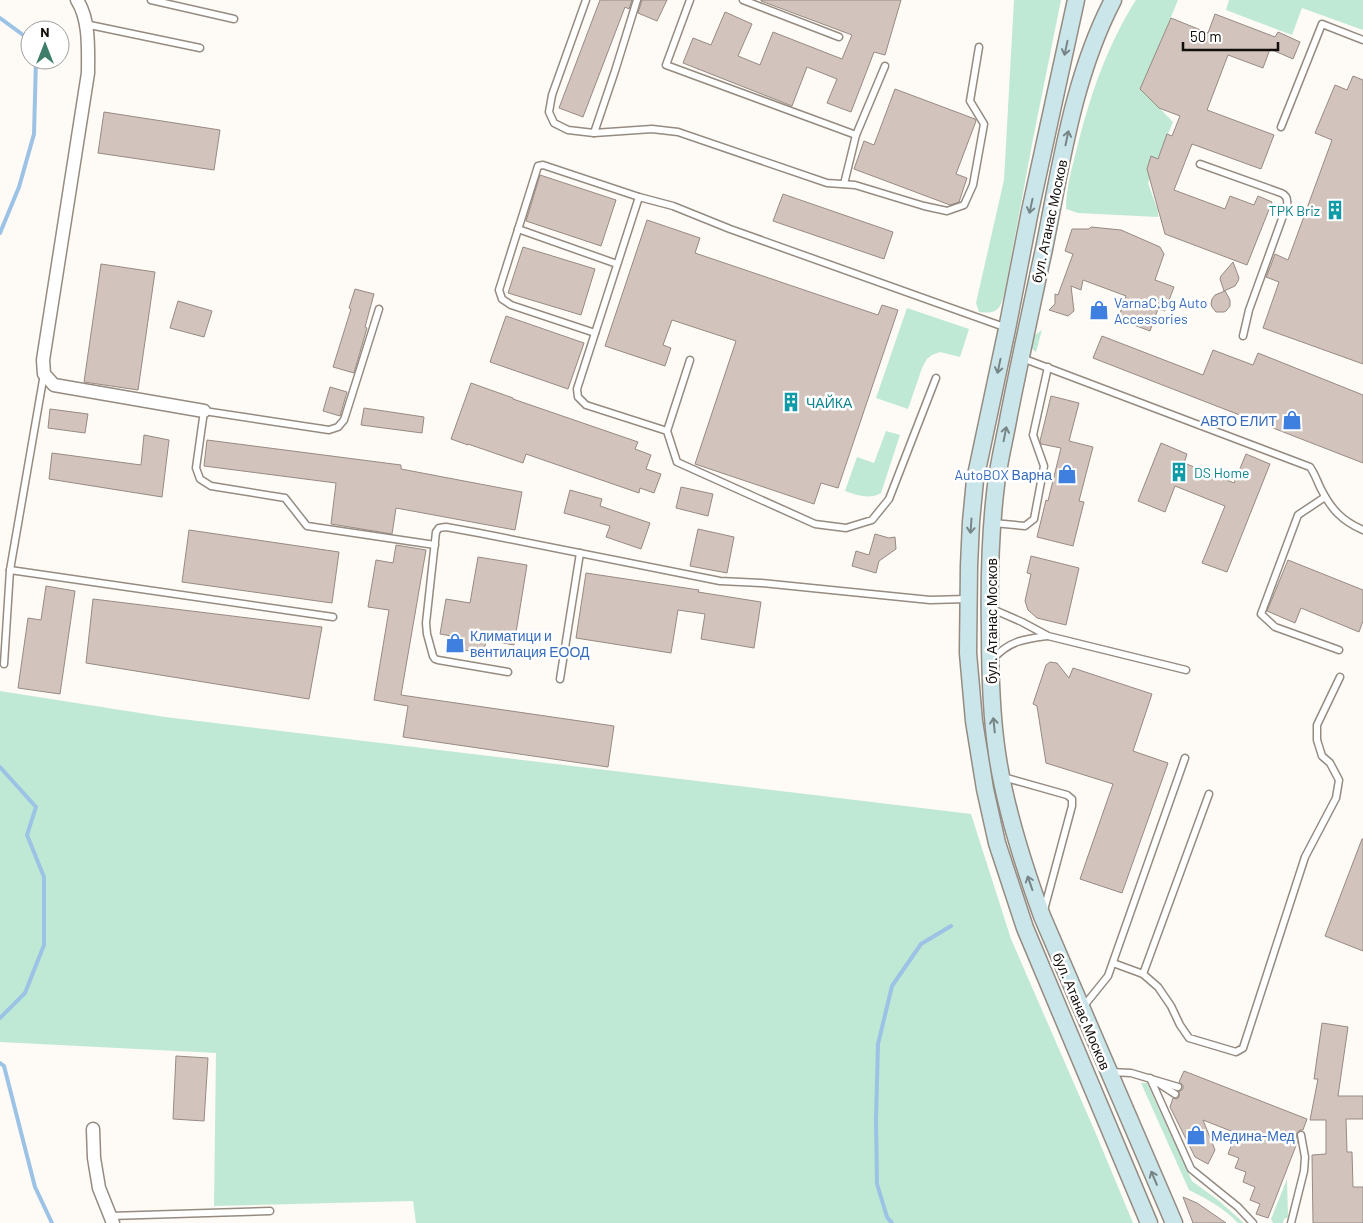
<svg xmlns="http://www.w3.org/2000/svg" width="1363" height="1223" viewBox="0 0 1363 1223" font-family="Barlow,sans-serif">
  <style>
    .green { fill: #bfe9d4 }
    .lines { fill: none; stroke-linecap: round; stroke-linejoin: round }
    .stream { stroke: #9cc2e5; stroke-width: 4 }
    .building { fill: #d2c4bd; stroke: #978a83 }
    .service-casing { stroke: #958b81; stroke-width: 9 }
    .minor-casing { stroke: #958b81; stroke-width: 15 }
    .secondary-casing { stroke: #958b81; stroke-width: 19 }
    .service { stroke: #fff; stroke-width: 6 }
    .minor { stroke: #fff; stroke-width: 12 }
    .secondary { stroke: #cae6eb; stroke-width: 16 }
    .oneway { stroke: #778586 }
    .labels { text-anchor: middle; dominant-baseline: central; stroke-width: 5; stroke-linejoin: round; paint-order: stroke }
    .culture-label { font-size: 14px; fill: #0d838f; stroke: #fff; text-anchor: start }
    .street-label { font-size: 14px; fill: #120e0b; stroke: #fff }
    .shop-label { font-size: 14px; fill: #366cbe; stroke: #fff; text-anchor: start }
  </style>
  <rect width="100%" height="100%" fill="#fefaf5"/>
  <g class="green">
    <path d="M1014 0H1061L1033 139 1005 290C1001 307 999 315 979 312L976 303 1004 180Z"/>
    <path d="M1136 0H1178L1141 89 1173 122 1148 183 1158 211V217L1078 213 1066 209C1066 190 1071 171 1076 152 1089 99 1106 47 1136 0Z"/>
    <path d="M1229 0H1363V30L1302 8 1292 35 1226 10Z"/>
    <path d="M907 308 969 329 960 357 940 352 932 355 927 359 922 368 908 409 876 398Z"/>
    <path d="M1042 330 1036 352 1031 348 1032 337Z"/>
    <path d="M886 431 900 435 881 493C870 500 857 495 845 491L857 457 874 463Z"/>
    <path d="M0 691 165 717 971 814 1011 939 1096 1134 1133 1223H416L413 1201 214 1206 216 1053 0 1042Z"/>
    <path d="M1141 1083H1147L1192 1181 1218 1200 1244 1223H1238C1224 1208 1207 1199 1189 1190Z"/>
    <path d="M1287 1179 1288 1217 1284 1219 1283 1223H1273L1271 1219Z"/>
  </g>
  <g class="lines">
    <g class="stream">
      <path d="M0 18 30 40"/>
      <path d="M0 233 19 187 34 134 36 60"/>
      <path d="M0 767 36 807 27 835 44 877V945L25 993 0 1018"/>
      <path d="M0 1063 4 1066 35 1187 52 1223"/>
      <path d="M892 1223 887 1217 877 1184 876 1119 878 1044 892 986 921 944 951 926"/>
    </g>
  </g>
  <g class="building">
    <path d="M600 0H632L629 9 625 7 583 117 559 108Z"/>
    <path d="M642 0H667L657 21 638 13Z"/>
    <path d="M761 0H901L885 55 874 52 851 112 827 103 837 79 807 67 792 106 683 63 693 38 711 45 725 12 752 24 738 56 760 65 773 32 842 59 852 35 761 1Z"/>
    <path d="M1215 14 1275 37 1278 32 1300 42 1293 59 1270 49 1263 68 1228 55 1207 110 1274 135 1261 169 1192 144 1174 190 1225 209 1230 196 1254 205 1258 196 1272 202 1247 265 1165 234 1147 169 1151 156 1158 159 1167 134 1172 136 1180 116 1159 108 1140 89 1171 18 1208 33Z"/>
    <path d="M1353 76 1363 80V364L1263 328 1279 282 1266 277 1271 265 1275 254 1288 260 1332 140 1315 133 1335 85 1347 90Z"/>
    <path d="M895 89 975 119 976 121 956 174 967 178 959 202 950 205 854 169 864 141 874 145Z"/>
    <path d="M104 112 220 130 214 170 98 153Z"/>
    <path d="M540 175 616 200 601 246 526 221Z"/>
    <path d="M783 194 893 232 884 259 773 221Z"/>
    <path d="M647 220 700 238 695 253 878 315 882 305 898 310 838 488 821 483 814 504 695 464 736 341 672 320 663 345 671 348 665 366 605 346Z"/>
    <path d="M1091 227 1121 230 1160 247 1164 254 1155 280 1174 287 1165 311 1158 309 1150 331 1118 319 1126 296 1083 280 1081 290 1071 286 1074 311 1068 316 1049 310 1055 304V294L1058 295 1073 254 1065 251 1072 229H1089Z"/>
    <path d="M523 247 595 269 581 315 508 293Z"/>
    <path d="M1233 262 1239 278 1238 281 1235 286 1224 291 1220 279 1221 276Z"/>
    <path d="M101 264 155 272 138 390 84 382Z"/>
    <path d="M355 289 374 294 365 327 367 328 354 373 333 367 351 309 349 308Z"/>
    <path d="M1225 291 1230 300V306L1226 311 1224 312H1216L1212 307 1211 304 1212 299 1215 295Z"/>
    <path d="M178 301 212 311 204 337 170 328Z"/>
    <path d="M506 316 584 343 568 389 490 362Z"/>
    <path d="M1102 336 1203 375 1213 350 1253 365 1258 353 1363 395V463L1093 358Z"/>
    <path d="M471 383 513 398V399L638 442 635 449 651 455 646 469 661 474 654 493 640 488 639 493 526 454 523 463 468 444V445L451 439Z"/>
    <path d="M330 387 347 392 340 416 323 411Z"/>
    <path d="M1051 396 1079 403 1069 441 1093 447 1079 501 1084 502 1073 546 1037 537 1046 500 1048 501 1061 448 1041 444 1040 441Z"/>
    <path d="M364 408 424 417 422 433 361 425Z"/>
    <path d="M50 409 88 414 85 433 48 428Z"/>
    <path d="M144 435 169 440 162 497 49 479 52 453 141 465Z"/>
    <path d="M207 440 401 465V469L522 492 515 530 396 508 392 534 331 524 336 483 204 466Z"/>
    <path d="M1161 443 1187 454 1184 463 1234 483 1246 454 1270 464 1227 572 1202 563 1225 506 1175 486 1165 512 1138 501Z"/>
    <path d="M681 487 713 494 708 516 676 508Z"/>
    <path d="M570 490 602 499 600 506 650 523 641 549 606 537 610 526 564 513Z"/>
    <path d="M698 529 734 537 727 573 690 566Z"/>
    <path d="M189 530 339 552 332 603 182 582Z"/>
    <path d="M875 534 889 538 895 537 896 549 879 561 876 573 852 566 856 551 869 555Z"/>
    <path d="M396 545 426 550 401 695 614 726 608 767 403 737 408 706 374 700 389 610 368 607 376 560 393 563Z"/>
    <path d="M1031 556 1079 568 1066 625 1037 618 1028 610 1025 601 1031 574 1027 573Z"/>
    <path d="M478 557 527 565 514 645 486 640 484 653 450 648 452 636 440 634 446 599 470 603Z"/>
    <path d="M1288 560 1363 590V621L1359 632 1301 608 1295 623 1267 611Z"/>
    <path d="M586 573 699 590 698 592 761 602 754 648 701 639 705 614 678 610 671 653 576 638Z"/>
    <path d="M46 586 75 591 60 694 18 688 28 618 41 620Z"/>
    <path d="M93 599 322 627 309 699 86 663Z"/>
    <path d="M1050 662 1057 663 1069 678 1073 668 1152 694 1133 751 1168 763 1122 893 1080 879 1113 784 1046 763 1037 706 1033 704 1046 665Z"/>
    <path d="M1362 839H1363V951L1325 936Z"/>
    <path d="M1322 1023 1348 1027 1338 1096H1363V1119H1346L1347 1152H1352L1353 1187H1363V1223H1313L1312 1155 1326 1154V1120H1310L1318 1079H1314Z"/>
    <path d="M176 1056 208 1058 204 1121 173 1119Z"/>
    <path d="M1184 1071 1307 1119 1303 1130H1300L1297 1133V1143L1268 1218 1256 1214 1260 1204 1250 1200 1255 1187 1243 1182 1246 1172 1235 1168 1239 1158 1228 1154 1236 1133 1203 1120 1215 1150 1208 1164 1195 1157 1170 1107 1173 1098 1177 1099 1179 1097V1092L1183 1089V1085L1179 1082Z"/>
    <path d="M1183 1197 1197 1203 1226 1223H1193Z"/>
  </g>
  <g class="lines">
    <defs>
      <g id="service">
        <path d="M151 0 234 19"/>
        <path d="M586 0 552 95 549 112 554 123 568 130 594 133 652 129 678 132 827 183 855 185 924 206 947 211 964 205 973 185 984 124 970 101 979 47"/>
        <path d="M690 0 666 65 856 135"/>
        <path d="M743 0 839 37"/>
        <path d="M85 24 200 48"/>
        <path d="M1281 127 1322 24 1363 40"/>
        <path d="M594 133 615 71 637 0"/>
        <path d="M1200 164 1281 193C1286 195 1288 199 1287 205L1249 310 1243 336"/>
        <path d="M844 184 856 135 885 66"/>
        <path d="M518 229 617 264"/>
        <path d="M379 309 344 420 338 427 329 430 204 411 196 468 200 479 211 486 285 498 307 526 435 545"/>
        <path d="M595 333 511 305 502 299 499 290 538 166 543 165 639 197"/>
        <path d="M1022 358 1310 467C1315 474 1317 481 1321 489 1331 509 1342 521 1363 530"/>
        <path d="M936 378 889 499 872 520 846 528 815 524 677 462 667 431 586 405 578 397 577 389 639 197 673 206 730 229 1007 328"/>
        <path d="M667 431 690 360"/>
        <path d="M1325 497 1298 515 1261 614 1275 627 1339 650"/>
        <path d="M993 523 1025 526 1034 519 1044 466 1033 435 1048 367"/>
        <path d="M10 570 333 617"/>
        <path d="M990 608 1022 622 1048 636 1186 670"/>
        <path d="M993 659C1009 641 1024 639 1047 636"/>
        <path d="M4 664 10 570 44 374"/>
        <path d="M508 672 438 660 435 659 433 656 427 634 426 623 436 532 439 528 446 527 479 533 720 581 761 583 930 600 967 599"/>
        <path d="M560 679 580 553"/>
        <path d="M1003 777 1067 795 1072 799V806L1044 910"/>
        <path d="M1113 963 1143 974 1158 987 1171 1006 1180 1025 1189 1038 1236 1052 1243 1048 1305 857 1336 798 1339 780 1330 763 1322 756 1317 740V725L1340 677"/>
        <path d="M1143 974 1209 794"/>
        <path d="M1083 1007 1108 976 1185 758"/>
        <path d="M1110 1072 1131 1073 1178 1087"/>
        <path d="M1150 1078 1191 1169 1238 1207 1253 1223"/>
        <path d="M1158 1083 1175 1094"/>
        <path d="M110 1216 270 1211"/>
        <path d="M1291 1223 1304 1171 1305 1157 1301 1135"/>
      </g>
      <g id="minor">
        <path d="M77 0C90 20 88 50 88 73L43 360 44 374 54 385 204 411"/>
        <path d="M93 1129 94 1158 99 1188 113 1223"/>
      </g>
      <g id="secondary">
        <path d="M1076 0 1030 211 1007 329 975 480 971 522 969 566 968 653 974 721 985 789 997 843 1025 928 1149 1223"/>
        <path d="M1113 0C1073 77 1061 165 1044 249 1032 304 1020 360 1009 415 1005 438 999 461 996 485 990 533 989 582 990 631 990 671 991 713 997 753 1005 808 1023 864 1042 916L1174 1223"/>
      </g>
    </defs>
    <use href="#service" class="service-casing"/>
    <use href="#minor" class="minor-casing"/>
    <use href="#secondary" class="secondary-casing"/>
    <use href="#service" class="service"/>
    <use href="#minor" class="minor"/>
    <use href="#secondary" class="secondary"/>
  </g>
  <defs><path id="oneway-shaft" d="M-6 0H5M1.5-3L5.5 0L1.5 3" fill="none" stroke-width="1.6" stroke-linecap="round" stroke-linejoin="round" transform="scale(1.25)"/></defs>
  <g class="oneway">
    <use href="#oneway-shaft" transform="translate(1066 48) rotate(102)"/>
    <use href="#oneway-shaft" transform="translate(1067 138) rotate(-78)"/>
    <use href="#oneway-shaft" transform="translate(1031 206) rotate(102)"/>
    <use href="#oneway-shaft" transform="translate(999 366) rotate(102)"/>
    <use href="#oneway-shaft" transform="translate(1005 434) rotate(-79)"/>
    <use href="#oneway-shaft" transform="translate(971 526) rotate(94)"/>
    <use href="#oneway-shaft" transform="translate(994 725) rotate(-96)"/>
    <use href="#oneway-shaft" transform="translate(1030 883) rotate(-109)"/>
    <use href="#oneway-shaft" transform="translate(1154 1178) rotate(-113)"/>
  </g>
  <defs>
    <symbol id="building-bare" viewBox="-9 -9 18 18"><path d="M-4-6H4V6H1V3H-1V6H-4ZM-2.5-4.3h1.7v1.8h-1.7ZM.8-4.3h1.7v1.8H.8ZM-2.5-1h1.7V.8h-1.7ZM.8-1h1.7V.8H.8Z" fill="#0f9aa8" stroke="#fff" stroke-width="2.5" paint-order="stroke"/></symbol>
    <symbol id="shop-bare" viewBox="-9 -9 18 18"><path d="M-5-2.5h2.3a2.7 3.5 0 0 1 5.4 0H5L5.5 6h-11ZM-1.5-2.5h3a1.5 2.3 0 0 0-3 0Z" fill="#3f7fe0" stroke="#fff" stroke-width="2.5" paint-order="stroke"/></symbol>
  </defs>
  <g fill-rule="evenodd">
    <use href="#building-bare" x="1321" y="196" width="28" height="28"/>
    <use href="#shop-bare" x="1085" y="296" width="28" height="28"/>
    <use href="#building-bare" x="777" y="388" width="28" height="28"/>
    <use href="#shop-bare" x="1278" y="406" width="28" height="28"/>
    <use href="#building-bare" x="1165" y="458" width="28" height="28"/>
    <use href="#shop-bare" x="1053" y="460" width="28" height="28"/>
    <use href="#shop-bare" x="441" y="629" width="28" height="28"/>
    <use href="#shop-bare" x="1182" y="1121" width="28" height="28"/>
  </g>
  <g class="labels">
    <g class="culture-label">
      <text x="1320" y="210" text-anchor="end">TPK Briz</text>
      <text x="806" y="402">ЧАЙКА</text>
      <text x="1194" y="472">DS Home</text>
    </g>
    <g class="street-label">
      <text transform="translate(1049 221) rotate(-78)">бул. Атанас Москов</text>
      <text transform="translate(991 621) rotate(-90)">бул. Атанас Москов</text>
      <text transform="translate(1082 1011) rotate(67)">бул. Атанас Москов</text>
    </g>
    <g class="shop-label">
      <text x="1114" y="302">VarnaC.bg Auto<tspan x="1114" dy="16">Accessories</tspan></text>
      <text x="1277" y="420" text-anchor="end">АВТО ЕЛИТ</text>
      <text x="1052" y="474" text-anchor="end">AutoBOX Варна</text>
      <text x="470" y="635">Климатици и<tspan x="470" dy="16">вентилация ЕООД</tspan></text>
      <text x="1211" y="1135">Медина-Мед</text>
    </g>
  </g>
  <g transform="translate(45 45)"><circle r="24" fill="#ffffff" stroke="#a09f9d"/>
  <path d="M0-4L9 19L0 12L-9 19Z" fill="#3e7d6a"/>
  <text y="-8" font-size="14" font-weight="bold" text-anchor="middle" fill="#120e0b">N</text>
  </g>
  <path d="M1183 42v8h95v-8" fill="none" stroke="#120e0b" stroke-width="2.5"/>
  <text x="1190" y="42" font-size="15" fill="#120e0b" stroke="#ffffff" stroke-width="4" paint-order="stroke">50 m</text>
</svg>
